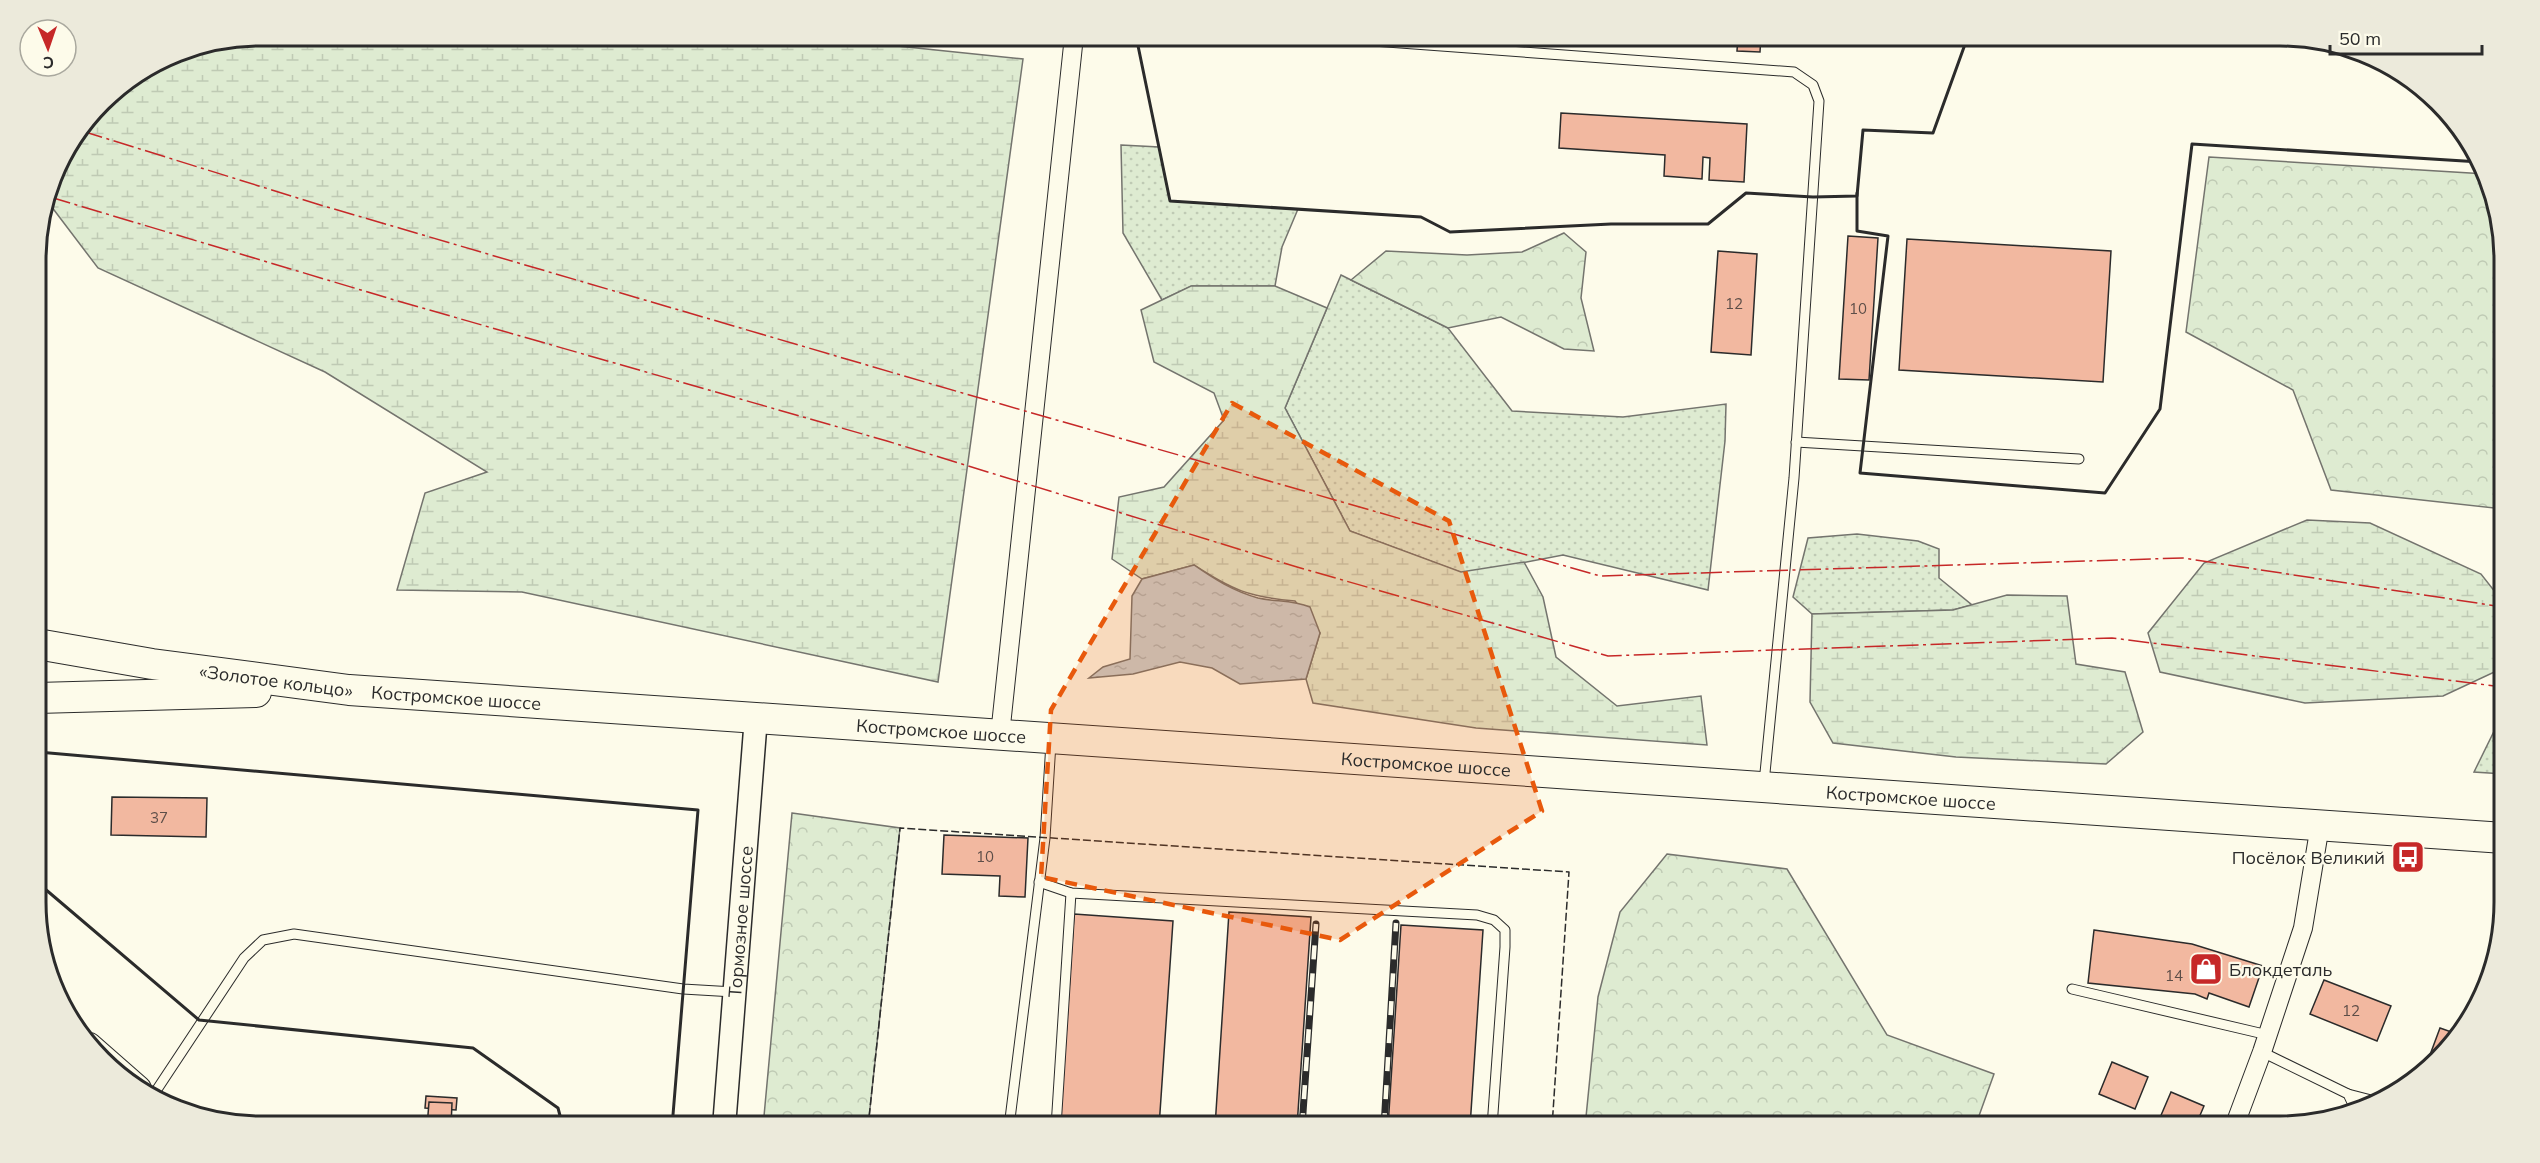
<svg xmlns="http://www.w3.org/2000/svg" width="2540" height="1163" viewBox="0 0 2540 1163" font-family="Mulish,sans-serif">
  <style>
    .grass { fill: url(#grass-dots); stroke: #74746e; stroke-width: 1.5 }
    .forest { fill: url(#forest-crowns); stroke: #74746e; stroke-width: 1.5 }
    .wetland { fill: url(#wetland-marsh); stroke: #74746e; stroke-width: 1.5 }
    .water { fill: url(#water-ripples); stroke: #74746e; stroke-width: 1.5 }
    .building { fill: #f2b8a0; stroke: #2b2b2b; stroke-width: 1.5 }
    .lines { fill: none; stroke-linecap: round; stroke-linejoin: round }
    .service-casing { stroke: #2b2b2b; stroke-width: 11 }
    .minor-casing { stroke: #2b2b2b; stroke-width: 20 }
    .tertiary-casing { stroke: #2b2b2b; stroke-width: 25 }
    .secondary-casing { stroke: #2b2b2b; stroke-width: 28 }
    .trunk-casing { stroke: #2b2b2b; stroke-width: 32 }
    .service { stroke: #fdfbea; stroke-width: 9 }
    .minor { stroke: #fdfbea; stroke-width: 18 }
    .tertiary { stroke: #fdfbea; stroke-width: 22 }
    .secondary { stroke: #fdfbea; stroke-width: 26 }
    .trunk { stroke: #fdfbea; stroke-width: 30 }
    .rail-casing { stroke: #2b2b2b; stroke-width: 7 }
    .rail { stroke: #fdfbea; stroke-width: 4.5; stroke-dasharray: 14; stroke-linecap: butt }
    .fence { stroke: #2b2b2b; stroke-width: 1.5; stroke-dasharray: 8 3; stroke-linecap: butt }
    .wall { stroke: #2b2b2b; stroke-width: 3 }
    .power { stroke: #c62828; stroke-width: 1.5; stroke-dasharray: 21 4.5 3 4.5; stroke-linecap: butt }
    .marked { fill: #e8590c; fill-opacity: 0.2; stroke: #e8590c; stroke-width: 4.5; stroke-dasharray: 12 8; stroke-linejoin: round }
    .labels { text-anchor: middle; dominant-baseline: central; stroke-width: 4.5; stroke-linejoin: round; paint-order: stroke }
    .number-label { font-size: 15px; fill: #5d4e48 }
    .street-label { font-size: 18px; fill: #2b2b2b; stroke: #fdfbea }
    .poi-label { font-size: 18px; fill: #2b2b2b; stroke: #fdfbea; text-anchor: end }
    .rim { fill: none; stroke: #2b2b2b; stroke-width: 3 }
  </style>
  <defs>
    <pattern id="grass-dots" width="8" height="8" patternUnits="userSpaceOnUse" patternTransform="scale(1.5)"><rect width="8" height="8" fill="#deebd1"/><path d="M2 2h.1M6 6h.1" fill="none" stroke="#bfcab4" stroke-width="1.8" stroke-linecap="round"/></pattern>
    <pattern id="forest-crowns" width="20" height="18" patternUnits="userSpaceOnUse" patternTransform="scale(1.5)"><rect width="20" height="18" fill="#deebd1"/><path d="M2 6a3 3 0 1 1 6 0M12 15a3 3 0 1 1 6 0" fill="none" stroke="#bfcab4"/></pattern>
    <pattern id="wetland-marsh" width="20" height="14" patternUnits="userSpaceOnUse" patternTransform="scale(1.5)"><rect width="20" height="14" fill="#deebd1"/><path d="M1 5h8M5 5V1M11 12h8M15 12V8" fill="none" stroke="#bfcab4"/></pattern>
    <pattern id="water-ripples" width="26" height="14" patternUnits="userSpaceOnUse" patternTransform="scale(1.5)"><rect width="26" height="14" fill="#c7d0d0"/><path d="M2 4q2-2 4 0t4 0M15 11q2-2 4 0t4 0" fill="none" stroke="#abb3b3"/></pattern>
  </defs>
  <rect width="100%" height="100%" fill="#fdfbea"/>
  <g class="grass">
    <path d="M1121 145 1159 147 1170 201 1298 209 1282 247 1275 286H1192L1162 300 1123 233Z"/>
    <path d="M1341 275 1448 328 1512 411 1623 417 1726 404 1725 441 1708 590 1563 555 1465 574 1350 531 1285 408Z"/>
    <path d="M1857 534 1918 541 1939 549V578L1972 605 1953 610 1812 614 1793 597 1808 538Z"/>
    <path d="M2503 713 2504 774 2474 772Z"/>
  </g>
  <g class="forest">
    <path d="M2209 157 2486 174 2502 232 2503 509 2331 490 2293 390 2186 332Z"/>
    <path d="M1564 233 1586 252 1581 298 1594 351 1564 349 1501 317 1448 328 1351 280 1386 251 1467 255 1522 252Z"/>
    <path d="M792 813 900 828 868 1127H763Z"/>
    <path d="M1667 854 1787 869 1887 1035 1994 1074 1975 1127H1585L1598 997 1620 912Z"/>
  </g>
  <g class="wetland">
    <path d="M261 36H844L849 41 1023 59 938 682 522 592 397 590 425 493 487 472 325 372 98 268 48 202 59 162 112 92 175 53Z"/>
    <path d="M1191 286H1275L1327 308 1285 408 1350 531 1461 572 1524 562 1543 597 1556 657 1617 706 1701 696 1707 745 1476 728 1313 703 1306 679 1320 633 1295 601C1249 597 1232 590 1194 565L1142 579 1112 559 1119 497 1164 487 1224 420 1214 393 1154 362 1141 310Z"/>
    <path d="M2307 520 2370 523 2481 574 2503 602V668L2443 696 2305 703 2160 672 2148 633 2204 563Z"/>
    <path d="M2007 595 2067 596 2076 664 2125 672 2143 732 2106 764 1956 757 1833 743 1810 702 1812 614 1953 610Z"/>
  </g>
  <path class="water" d="M1194 565C1214 579 1233 591 1258 598 1276 602 1292 600 1310 607L1320 633 1306 679 1240 684 1212 668 1180 662 1133 674 1089 678 1103 667 1130 659 1132 596 1142 579Z"/>
  <g class="building">
    <path d="M1738 36H1761L1760 52 1737 51Z"/>
    <path d="M2037 36H2072L2071 45 2037 43Z"/>
    <path d="M1561 113 1747 124 1744 182 1709 180 1710 158 1703 157 1702 179 1664 176 1665 155 1559 148Z"/>
    <path d="M1848 236 1878 238 1869 380 1839 379Z"/>
    <path d="M1907 239 2111 251 2103 382 1899 370Z"/>
    <path d="M1718 251 1757 254 1751 355 1711 352Z"/>
    <path d="M112 797 207 798 206 837 111 835Z"/>
    <path d="M944 835 1028 838 1025 897 999 896 1000 876 942 874Z"/>
    <path d="M1229 912 1311 917 1297 1127H1215Z"/>
    <path d="M1074 914 1173 921 1159 1127H1060Z"/>
    <path d="M1401 925 1483 930 1470 1127H1388Z"/>
    <path d="M2094 930 2192 944 2263 966 2249 1007 2209 993 2207 999 2195 994 2088 983Z"/>
    <path d="M2324 980 2391 1006 2377 1041 2310 1014Z"/>
    <path d="M2440 1028 2460 1035 2424 1071Z"/>
    <path d="M2112 1062 2148 1077 2135 1109 2099 1094Z"/>
    <path d="M2171 1092 2204 1106 2195 1127H2156Z"/>
    <path d="M426 1096 457 1098 456 1110 425 1108Z"/>
    <path d="M429 1102 452 1103 451 1127H427Z"/>
  </g>
  <g class="lines">
    <defs>
      <g id="service">
        <path d="M1305 36 1794 72 1813 85 1819 101 1794 478 1764 783"/>
        <path d="M1796 442 2079 459"/>
        <path d="M1039 882 1071 893 1477 915 1494 920 1505 930V947L1492 1127"/>
        <path d="M2072 989 2268 1035"/>
        <path d="M2262 1052 2348 1094 2357 1113"/>
        <path d="M2348 1094 2379 1102"/>
        <path d="M152 1097 244 958 263 940 294 934 683 989 734 992"/>
        <path d="M1009 1127 1045 838 1051 743"/>
        <path d="M1056 1127 1071 893"/>
      </g>
      <g id="minor">
        <path d="M1000 735 1074 36"/>
        <path d="M2234 1127 2262 1052 2303 928 2320 825"/>
      </g>
      <g id="tertiary">
        <path id="s1" d="M724 1127 756 717"/>
      </g>
      <path id="secondary" d="M89 1046 138 1089"/>
      <g id="trunk">
        <path id="s2" d="M37 644 152 664 349 690 2504 838"/>
        <path d="M37 698 256 692"/>
      </g>
    </defs>
    <use href="#service" class="service-casing"/>
    <use href="#minor" class="minor-casing"/>
    <use href="#tertiary" class="tertiary-casing"/>
    <use href="#secondary" class="secondary-casing"/>
    <use href="#trunk" class="trunk-casing"/>
    <use href="#service" class="service"/>
    <use href="#minor" class="minor"/>
    <use href="#tertiary" class="tertiary"/>
    <use href="#secondary" class="secondary"/>
    <use href="#trunk" class="trunk"/>
    <defs>
      <g id="rail">
        <path d="M1302 1127 1316 924"/>
        <path d="M1384 1127 1396 923"/>
      </g>
    </defs>
    <use href="#rail" class="rail-casing"/>
    <use href="#rail" class="rail"/>
    <path class="fence" d="M868 1127 900 828 1569 872 1552 1127"/>
    <g class="wall">
      <path d="M1079 36H1120"/>
      <path d="M1136 36 1170 201 1421 217 1450 232 1611 224H1708L1746 193 1813 197 1857 196V193"/>
      <path d="M1968 36 1933 133 1863 130 1857 196V231L1888 236 1860 473 2105 493 2160 409 2192 144 2480 162"/>
      <path d="M38 752 698 810 672 1127"/>
      <path d="M38 883 199 1020 473 1048 558 1108 563 1127"/>
    </g>
    <g class="power">
      <path d="M82 131 317 204 959 392 1600 576 2183 558 2503 607"/>
      <path d="M50 197 391 299 887 441 1297 567 1608 656 2112 638 2503 687"/>
    </g>
  </g>
  <path class="marked" d="M1232 403 1449 521 1542 811 1340 940 1041 877 1051 710Z"/>
  <defs>
    <symbol id="bus-square" viewBox="-11 -11 22 22"><rect x="-9" y="-9" width="18" height="18" rx="4" fill="#c62828" stroke="#fdfbea"/><path d="M-5-6H5V4H4V6H2V4H-2V6H-4V4H-5ZM-3.5-4V0h7V-4ZM-3.5 1.2v1.5H-2V1.2ZM2 1.2v1.5H3.5V1.2Z" fill="#fff"/></symbol>
    <symbol id="shop-square" viewBox="-11 -11 22 22"><rect x="-9" y="-9" width="18" height="18" rx="4" fill="#c62828" stroke="#fdfbea"/><path d="M-5-2.5h2.3a2.7 3.5 0 0 1 5.4 0H5L5.5 6h-11ZM-1.5-2.5h3a1.5 2.3 0 0 0-3 0Z" fill="#fff"/></symbol>
  </defs>
  <g fill-rule="evenodd">
    <use href="#bus-square" x="2389" y="838" width="38" height="38"/>
    <use href="#shop-square" x="2187" y="950" width="38" height="38"/>
  </g>
  <g class="labels">
    <g class="number-label">
      <text x="1734" y="303">12</text>
      <text x="1858" y="308">10</text>
      <text x="159" y="817">37</text>
      <text x="985" y="856">10</text>
      <text x="2174" y="975">14</text>
      <text x="2351" y="1010">12</text>
    </g>
    <g class="street-label">
      <text stroke="none"><textPath href="#s2" startOffset="242">«Золотое кольцо»</textPath></text>
      <text stroke="none"><textPath href="#s2" startOffset="423">Костромское шоссе</textPath></text>
      <text stroke="none"><textPath href="#s2" startOffset="909">Костромское шоссе</textPath></text>
      <text stroke="none"><textPath href="#s2" startOffset="1395">Костромское шоссе</textPath></text>
      <text stroke="none"><textPath href="#s2" startOffset="1881">Костромское шоссе</textPath></text>
      <text stroke="none"><textPath href="#s1" startOffset="206">Тормозное шоссе</textPath></text>
    </g>
    <g class="poi-label">
      <text x="2385" y="857">Посёлок Великий</text>
      <text x="2229" y="969" text-anchor="start">Блокдеталь</text>
    </g>
  </g>
  <path d="M0 0H2540V1163H0ZM260 46H2280A214 214 0 0 1 2494 260V902A214 214 0 0 1 2280 1116H260A214 214 0 0 1 46 902V260A214 214 0 0 1 260 46Z" fill="#eceadb" fill-rule="evenodd"/>
  <path class="rim" d="M260 46H2280A214 214 0 0 1 2494 260V902A214 214 0 0 1 2280 1116H260A214 214 0 0 1 46 902V260A214 214 0 0 1 260 46Z"/>
  <g transform="translate(48 48) rotate(178)"><circle r="28" fill="#fdfbea" stroke="#a9a89e" stroke-width="1.5"/>
  <path d="M0-4.5L10 22L0 15L-10 22Z" fill="#c62828"/>
  <text y="-9" font-size="16" font-weight="bold" text-anchor="middle" fill="#2b2b2b">С</text>
  </g>
  <path d="M2330 45v9h152v-9" fill="none" stroke="#2b2b2b" stroke-width="3"/>
  <text x="2339" y="45" font-size="18" fill="#2b2b2b" stroke="#fdfbea" stroke-width="4.5" paint-order="stroke">50 m</text>
</svg>
